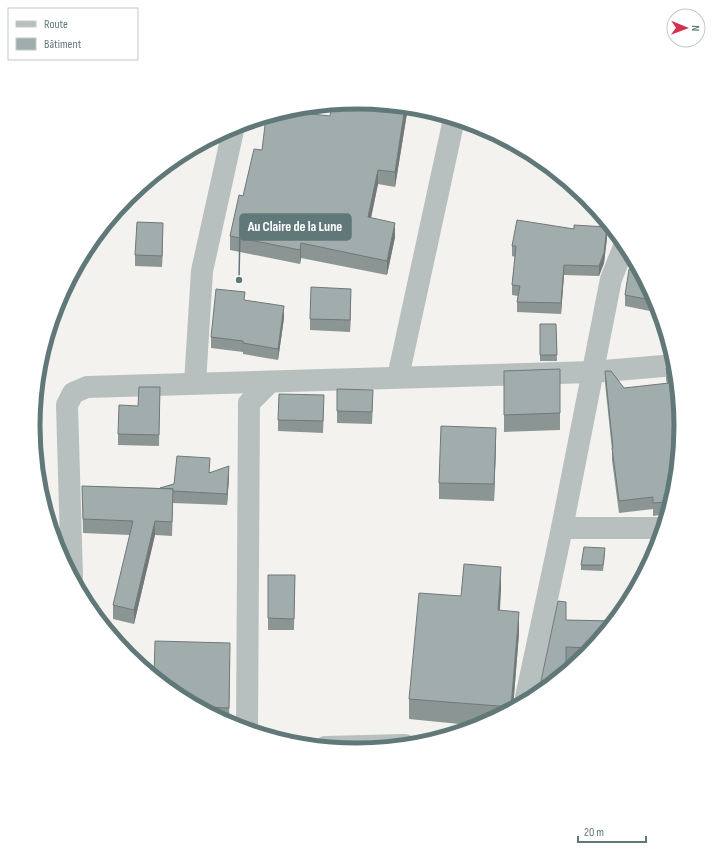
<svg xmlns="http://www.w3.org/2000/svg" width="714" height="852" viewBox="0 0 714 852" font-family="'Sofia Sans Condensed',sans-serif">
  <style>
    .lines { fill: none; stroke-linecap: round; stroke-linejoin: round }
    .minor { stroke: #b8bfbf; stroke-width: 22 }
    .wall { fill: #8a9594 }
    .shaded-wall { fill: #707978 }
    .building { fill: #a0adac; stroke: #707978 }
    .rim { fill: none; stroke: #617879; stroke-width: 5 }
    .leader { fill: none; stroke: #617879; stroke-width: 1.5 }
    .callout-dot { fill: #617879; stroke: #fff; stroke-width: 1.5 }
    .callout { fill: #617879; stroke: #617879; stroke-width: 1.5 }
    .callout-label { font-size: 14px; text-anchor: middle; font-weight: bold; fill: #fff }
  </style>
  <rect width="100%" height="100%" fill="#f3f2ef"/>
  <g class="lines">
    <g class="minor">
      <path d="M398 377 454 119"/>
      <path d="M195 383 202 271 234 126"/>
      <path d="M562 528H663"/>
      <path d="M72 577 67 405 73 393 87 387 592 372 675 365"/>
      <path d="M525 702 562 528 611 279 625 244"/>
      <path d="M247 730 249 403 270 382"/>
      <path d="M325 747 405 745"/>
    </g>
  </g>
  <g class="wall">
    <path d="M357 102 408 107 395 187 378 184 371 218 395 237 387 275 301 258 300 264 230 250V236L262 150Z"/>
    <path d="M163 234 162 267 135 266V255Z"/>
    <path d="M607 238 604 263 599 276 564 275 561 314 517 312V302L518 296 512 295V285L515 257 512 256V246Z"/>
    <path d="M640 271 656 302 660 313 625 306V295Z"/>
    <path d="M245 300 284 318 278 360 243 354V352L211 348V337Z"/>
    <path d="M351 300 350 332 310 330V319Z"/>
    <path d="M540 324H556L557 361H540Z"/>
    <path d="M666 368H675V489L667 514 653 516V509L619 513 612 460V450L605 383V371L624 388 667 384 666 380Z"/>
    <path d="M560 369V430L504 432V371Z"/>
    <path d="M160 387 159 446 118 445V434L138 406Z"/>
    <path d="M337 389 373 401 372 424 337 423Z"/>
    <path d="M324 407 323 433 278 431V420Z"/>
    <path d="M496 444 494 501 439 499V483Z"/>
    <path d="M210 472 229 477 227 505 173 503 172 536 155 535 134 624 113 619V605L130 535 83 533 82 486 160 488Z"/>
    <path d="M605 554 603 571 581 570V565Z"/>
    <path d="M268 575H295L294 630H268Z"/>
    <path d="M501 588 500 610 519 633 513 708 480 726 409 719V699L461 596Z"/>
    <path d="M566 620 614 621 586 655 578 662 566 661Z"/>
    <path d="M230 659 229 723 177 695Z"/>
  </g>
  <g class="shaded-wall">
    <path d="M405 107H408L395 187V172Z"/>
    <path d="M378 170V184L368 232V217Z"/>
    <path d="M163 223V234L162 267V256Z"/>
    <path d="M395 223V237L387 275V261Z"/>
    <path d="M607 227V238L604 263 599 276V266Z"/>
    <path d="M301 243V258L300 264V250Z"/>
    <path d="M564 265V275L561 314V303Z"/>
    <path d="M351 289V300L350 332V320Z"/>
    <path d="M284 306V318L278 360V349Z"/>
    <path d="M496 428V444L494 501V484Z"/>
    <path d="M229 466V477L227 505V494Z"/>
    <path d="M155 521V535L134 624V610Z"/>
    <path d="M501 567V588L498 631V610Z"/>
    <path d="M519 612V633L513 708 511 709Z"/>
  </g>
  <g class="building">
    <path d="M357 102 405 107 395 172 378 170 368 217 395 223 387 261 301 243 300 250 230 236 239 195 243 196 254 149 262 150 266 117 284 111 330 116 332 104Z"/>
    <path d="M517 220 574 229V225L607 227 604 253 599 266 564 265 561 303 517 302 520 286 512 285 516 246H512Z"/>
    <path d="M137 222 163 223 162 256 135 255Z"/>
    <path d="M629 269 640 271 656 301 625 295Z"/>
    <path d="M311 287 351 289 350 320 310 319Z"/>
    <path d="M216 289 245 292 244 300 284 306 278 349 243 343V341L211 337Z"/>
    <path d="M540 324H556L557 355H540Z"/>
    <path d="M666 368H675L681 426 675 489 670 504V502L653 503V497L619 501 612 448H613L605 371H611L624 388 669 383Z"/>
    <path d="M560 369V413L504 415V371Z"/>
    <path d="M139 387H160L159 435 118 434 119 405 138 406Z"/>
    <path d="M337 389 373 390 372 412 337 411Z"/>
    <path d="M279 394 324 395 323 421 278 420Z"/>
    <path d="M441 426 496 428 494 484 439 483Z"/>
    <path d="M177 456 210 458 209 473 229 466 227 494 173 491V489L160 488 174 484Z"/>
    <path d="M82 486 173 489 172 522 155 521 134 610 113 605 133 521 83 519Z"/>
    <path d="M584 547 605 548 603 565H581Z"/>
    <path d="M464 564 501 567 498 610 519 612 511 707 409 699 419 593 461 596Z"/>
    <path d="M268 575H295L294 619 268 618Z"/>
    <path d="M558 601 566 602V620L614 621 592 648 566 647V672L538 695Z"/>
    <path d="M155 641 230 643 229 708 199 707 177 695 154 677Z"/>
  </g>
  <path d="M0 0H714V852H0ZM40 426a317 317 0 1 1 634 0a317 317 0 1 1-634 0Z" fill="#fff" fill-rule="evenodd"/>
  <path class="rim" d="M40 426a317 317 0 1 1 634 0a317 317 0 1 1-634 0Z"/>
  <path class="leader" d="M239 280L240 227"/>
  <circle class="callout-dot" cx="239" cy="280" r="4"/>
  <rect class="callout" x="240" y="214" width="111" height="26" rx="4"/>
  <g class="callout-label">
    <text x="295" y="231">Au Claire de la Lune</text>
  </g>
  <rect x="8" y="8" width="130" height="52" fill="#ffffff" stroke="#c0c9c9"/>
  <rect x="16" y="21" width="20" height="6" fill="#b8bfbf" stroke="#c0c9c9"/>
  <text x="44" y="28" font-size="12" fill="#617879">Route</text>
  <rect x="16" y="38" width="20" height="12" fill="#a0adac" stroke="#c0c9c9"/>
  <text x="44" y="48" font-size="12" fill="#617879">Bâtiment</text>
  <g transform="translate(686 28) rotate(91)"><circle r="19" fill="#ffffff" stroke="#c0c9c9"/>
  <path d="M0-3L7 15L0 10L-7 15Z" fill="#d42f4c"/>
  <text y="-6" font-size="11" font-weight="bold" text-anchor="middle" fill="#617879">N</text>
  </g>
  <path d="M578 836v6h68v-6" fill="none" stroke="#617879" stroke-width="2"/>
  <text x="584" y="836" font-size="12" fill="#617879" stroke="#ffffff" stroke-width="3" paint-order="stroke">20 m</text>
</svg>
